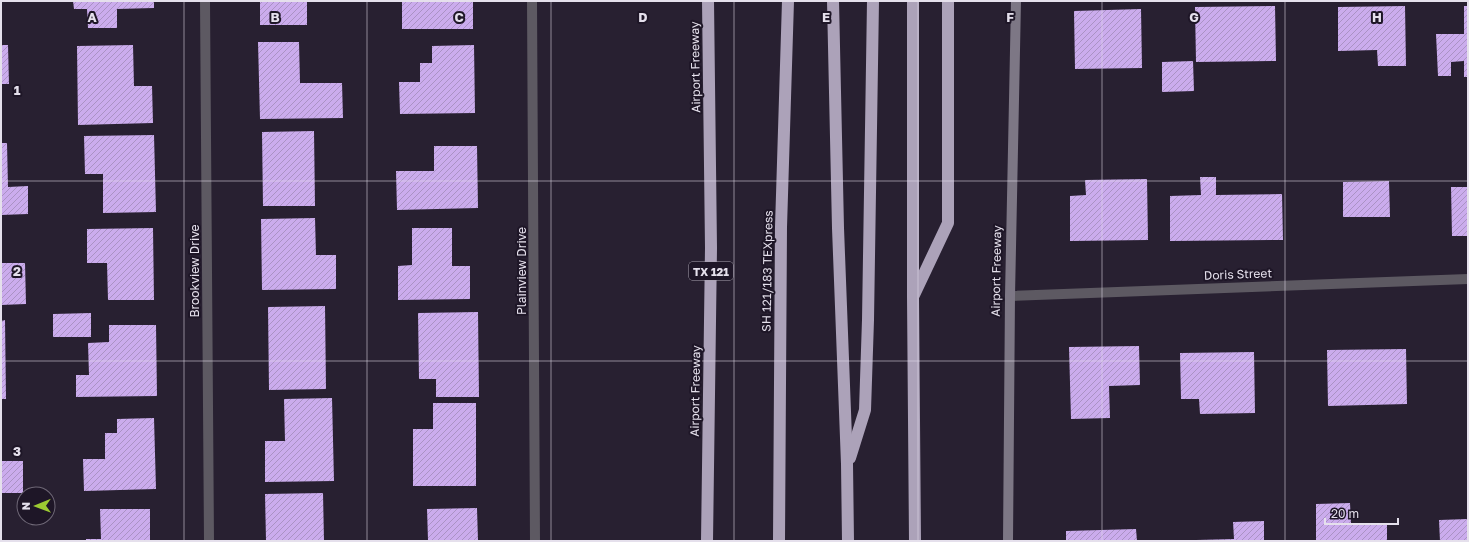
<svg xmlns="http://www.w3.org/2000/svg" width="1469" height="542" viewBox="0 0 1469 542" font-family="'Golos Text',sans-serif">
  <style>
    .building { fill: url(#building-hatch) }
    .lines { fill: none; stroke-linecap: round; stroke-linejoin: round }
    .minor { stroke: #5d5962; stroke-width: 10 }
    .secondary { stroke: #7d7785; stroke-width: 10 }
    .motorway { stroke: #aca2b9; stroke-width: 12 }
    .grid { fill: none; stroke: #e5e0ec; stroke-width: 1; stroke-opacity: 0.55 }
    .labels { text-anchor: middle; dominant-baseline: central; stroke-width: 4; stroke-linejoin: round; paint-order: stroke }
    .shield { fill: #1e1627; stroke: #a9a3b1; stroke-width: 1 }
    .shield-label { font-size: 11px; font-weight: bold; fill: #e5e0ec }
    .street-label { font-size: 12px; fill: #e5e0ec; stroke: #1e1627 }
    .grid-label { font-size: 13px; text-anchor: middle; font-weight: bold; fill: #e5e0ec; stroke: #1e1627; stroke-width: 4; stroke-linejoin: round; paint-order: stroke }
  </style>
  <defs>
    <pattern id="building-hatch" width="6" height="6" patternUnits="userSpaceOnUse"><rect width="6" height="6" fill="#cbaced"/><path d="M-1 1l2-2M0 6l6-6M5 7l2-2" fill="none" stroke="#aa92c4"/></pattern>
  </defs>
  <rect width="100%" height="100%" fill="#282031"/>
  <g class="building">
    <path d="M73 1H154V8L117 9V28H88L87 9H74Z"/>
    <rect x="260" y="1" width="47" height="24"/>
    <rect x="402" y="1" width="71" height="28"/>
    <path d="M1275 6 1276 61 1196 62 1195 7Z"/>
    <path d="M1405 6 1406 66H1378L1377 50 1338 51V7Z"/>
    <path d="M1464 6H1468V77H1464V61L1451 62V76H1438L1436 34H1464Z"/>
    <path d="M1141 9 1142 68 1075 69 1074 11Z"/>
    <path d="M258 42H299L300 83H342L343 118 260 119Z"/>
    <path d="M1 45H8L9 84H1Z"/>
    <path d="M133 45 134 86H152L153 123 78 125 77 46Z"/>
    <path d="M474 45 475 113 400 114 399 82H420V63H432V46Z"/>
    <path d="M1193 61 1194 91 1162 92V62Z"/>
    <path d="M314 131 315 206H263L262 132Z"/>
    <path d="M154 135 156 212 103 213V174H85L84 136Z"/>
    <path d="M1 143H7L8 187 28 186V214L1 215Z"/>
    <path d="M434 146H477L478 208 397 210 396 171H434Z"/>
    <path d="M1200 177H1216V195L1282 194 1283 240 1170 241V196L1201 195Z"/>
    <path d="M1147 179 1148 240 1070 241V196L1086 195 1085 180Z"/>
    <path d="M1389 181 1390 217H1343V182Z"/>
    <path d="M1451 187H1468V236H1452Z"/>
    <path d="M315 218 316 255H336V289L262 290 261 219Z"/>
    <path d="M153 228 154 300H108L107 263H87V229Z"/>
    <path d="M412 228H452V266H470V299L398 300V266L412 265Z"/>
    <path d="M1 263H25L26 304 1 305Z"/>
    <path d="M325 306 326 389 269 390 268 307Z"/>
    <path d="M478 312 479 397H436V379H419L418 313Z"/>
    <path d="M91 313V337H53V314Z"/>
    <path d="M5 320 6 399H1V321Z"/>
    <path d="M109 325H156L157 396 76 397V375H89L88 343 109 342Z"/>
    <path d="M1139 346 1140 385 1109 386 1110 418 1071 419 1069 347Z"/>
    <path d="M1406 349 1407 404 1328 406 1327 350Z"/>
    <path d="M1254 352 1255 413 1200 414 1199 399H1181L1180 353Z"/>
    <path d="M332 398 334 481 265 482V441H285L284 399Z"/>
    <path d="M433 403H476V486H413V429H433Z"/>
    <path d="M154 418 156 489 84 491 83 459H105V433H117V419Z"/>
    <rect x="1" y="461" width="22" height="32"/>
    <path d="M323 493 324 541H266L265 494Z"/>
    <path d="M1350 503 1351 523H1387V541H1316V504Z"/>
    <path d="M477 508 478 541H428L427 509Z"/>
    <path d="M100 509H150V541H86V539H101Z"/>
    <path d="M1468 519V541H1440L1439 520Z"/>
    <path d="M1264 521V541H1196V540L1234 539 1233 522Z"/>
    <path d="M1136 529 1137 541H1066V531Z"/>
  </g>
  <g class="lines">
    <g class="minor">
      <path d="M205 1 209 541"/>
      <path d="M532 1 535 541"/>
      <path d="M1010 296 1468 279"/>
    </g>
    <path class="secondary" d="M1008 541 1010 296 1016 1"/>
    <g class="motorway">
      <path d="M833 1 838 228 847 464 848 541"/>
      <path d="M913 1V297L915 541"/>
      <path d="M914 295 948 223V1"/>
      <path d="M850 458 865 410 868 320 873 1"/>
      <path d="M707 541 711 248 708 1"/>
      <path d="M779 541 781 227 788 1"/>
    </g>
  </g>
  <path class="grid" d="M184 1V541M367 1V541M551 1V541M734 1V541M918 1V541M1102 1V541M1285 1V541M1 181H1468M1 361H1468"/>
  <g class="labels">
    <rect class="shield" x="689" y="262" width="44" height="18" rx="3"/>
    <g class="shield-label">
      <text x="711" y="271">TX 121</text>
    </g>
    <g class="street-label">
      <text transform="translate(695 67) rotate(-91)">Airport Freeway</text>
      <text transform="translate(194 271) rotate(-90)">Brookview Drive</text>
      <text transform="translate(521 271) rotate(-90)">Plainview Drive</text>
      <text transform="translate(767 271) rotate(-89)">SH 121/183 TEXpress</text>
      <text transform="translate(996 271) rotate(-89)">Airport Freeway</text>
      <text transform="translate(1238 274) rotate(-2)">Doris Street</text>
      <text transform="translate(695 391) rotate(-89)">Airport Freeway</text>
    </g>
  </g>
  <g class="grid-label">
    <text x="92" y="22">A</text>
    <text x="275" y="22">B</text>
    <text x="459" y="22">C</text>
    <text x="643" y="22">D</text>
    <text x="826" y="22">E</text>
    <text x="1010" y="22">F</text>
    <text x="1194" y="22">G</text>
    <text x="1377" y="22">H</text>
    <text x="17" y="95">1</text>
    <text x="17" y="276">2</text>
    <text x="17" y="456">3</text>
  </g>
  <rect width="1469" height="542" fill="none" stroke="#e5e0ec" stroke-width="4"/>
  <g transform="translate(36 506) rotate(269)"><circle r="19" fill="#1e1627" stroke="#6e6776"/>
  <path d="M0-3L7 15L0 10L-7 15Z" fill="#9cca32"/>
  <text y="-6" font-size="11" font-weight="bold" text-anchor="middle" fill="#e5e0ec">N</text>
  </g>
  <path d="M1325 518v6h73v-6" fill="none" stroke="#e5e0ec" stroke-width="2"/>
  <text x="1331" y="518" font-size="12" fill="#e5e0ec" stroke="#1e1627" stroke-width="3" paint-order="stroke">20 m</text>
</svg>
